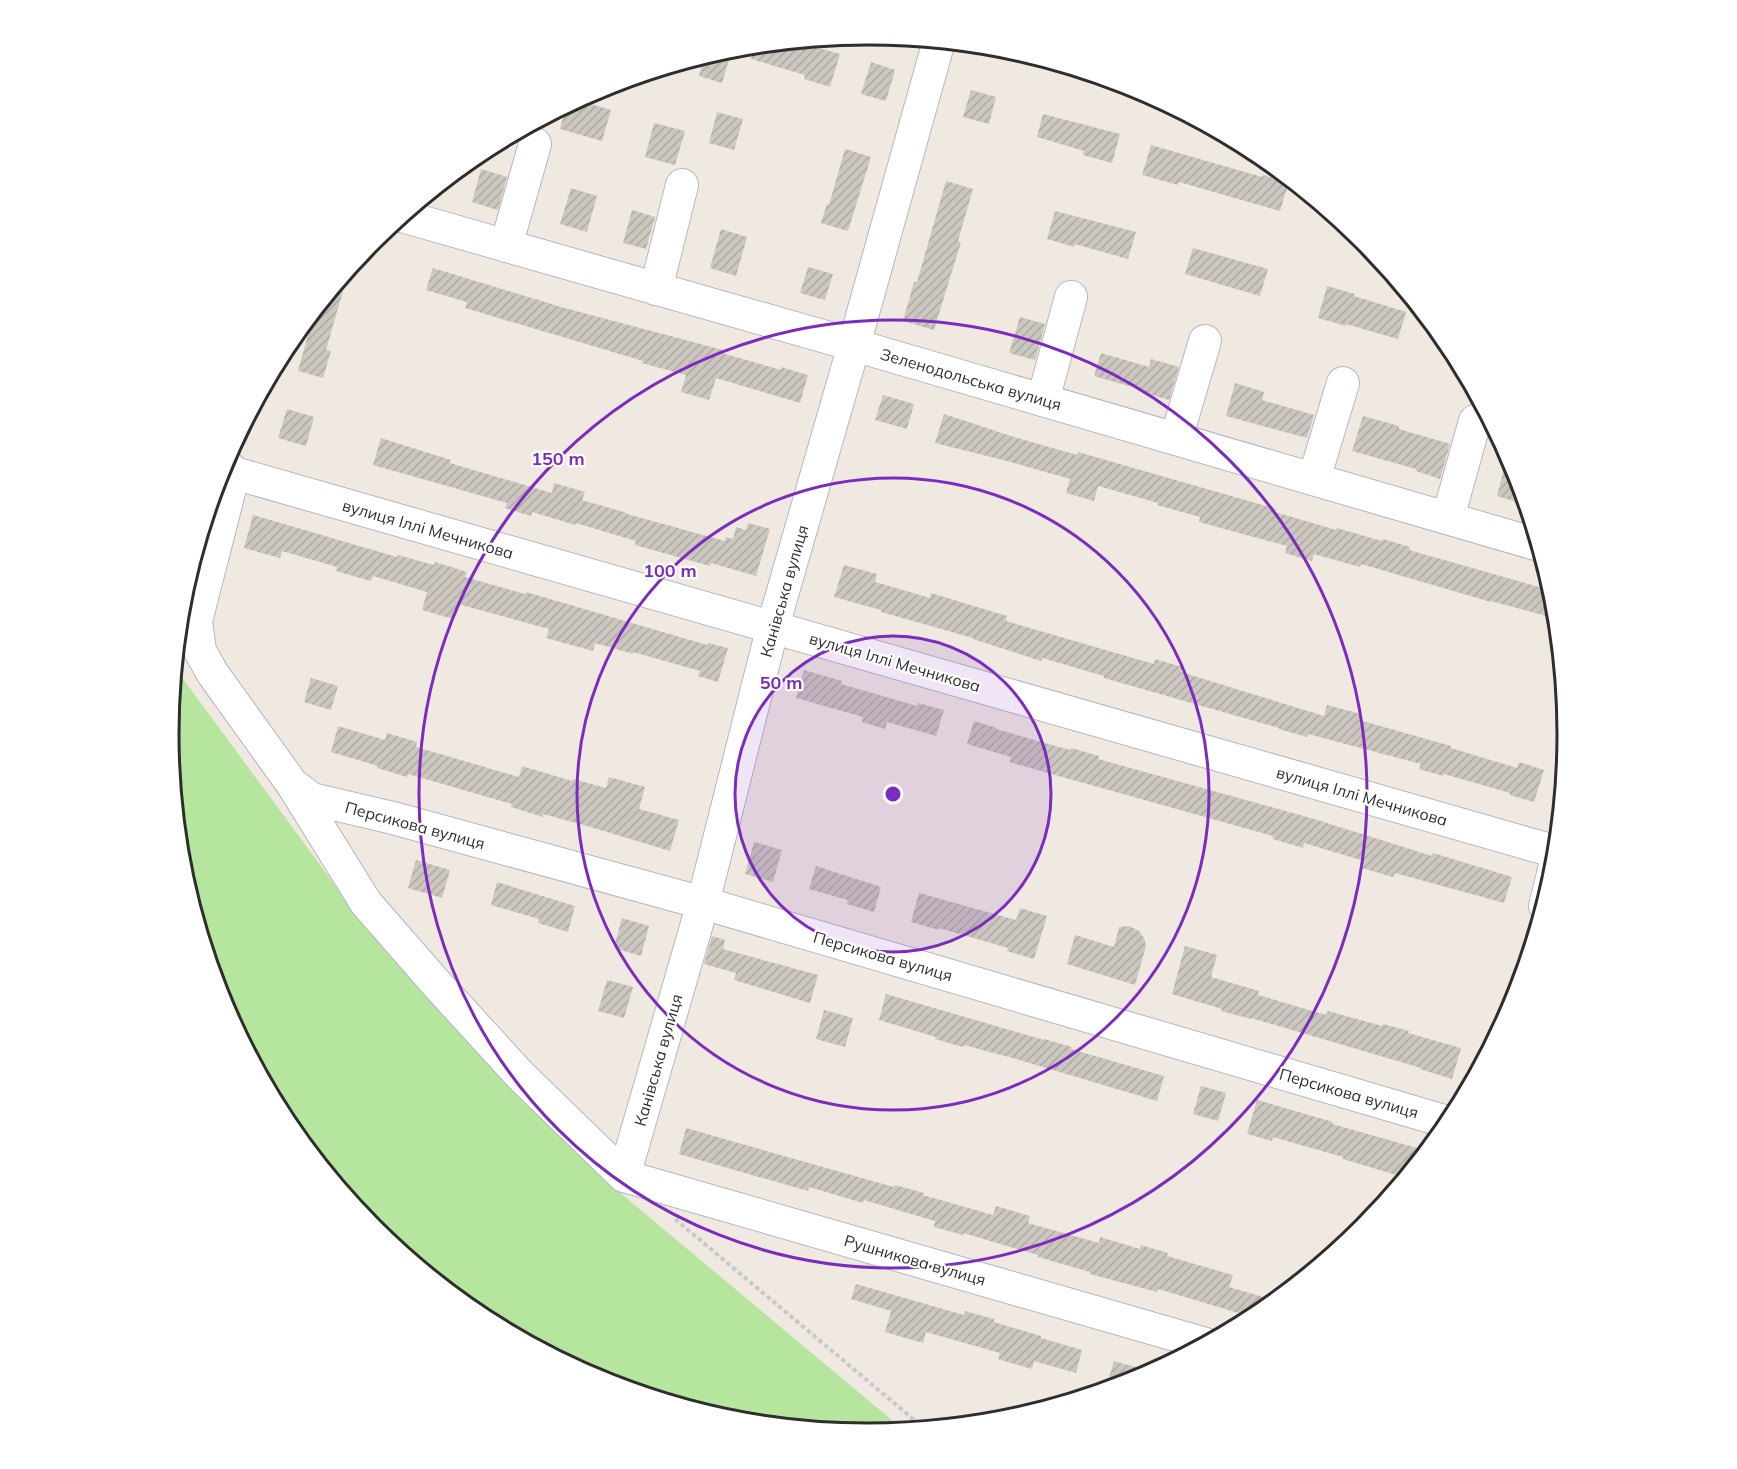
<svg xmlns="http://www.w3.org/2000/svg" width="1737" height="1469" viewBox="0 0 1737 1469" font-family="Mulish,sans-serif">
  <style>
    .garden { fill: #b6e59e }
    .building { fill: url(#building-hatch) }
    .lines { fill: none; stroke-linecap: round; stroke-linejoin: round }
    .minor-casing { stroke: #b4b7c1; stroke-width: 34 }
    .path { stroke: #c9c9c9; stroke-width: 4; stroke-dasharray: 4.5 3; stroke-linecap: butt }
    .minor { stroke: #fff; stroke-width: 32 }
    .ring { fill: none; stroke: #7b2cbf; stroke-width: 3 }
    .labels { text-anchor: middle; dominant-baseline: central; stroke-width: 4.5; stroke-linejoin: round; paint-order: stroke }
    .street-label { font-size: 16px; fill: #2e2e2e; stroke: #fff }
    .rim { fill: none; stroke: #2e2e2e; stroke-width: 3 }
    .centre { fill: #7b2cbf; stroke: #fff; stroke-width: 3 }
    .ring-label { font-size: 18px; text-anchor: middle; font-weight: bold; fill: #7b2cbf; stroke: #fff; stroke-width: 4.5; stroke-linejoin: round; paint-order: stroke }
  </style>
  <defs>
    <pattern id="building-hatch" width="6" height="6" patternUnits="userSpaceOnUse" patternTransform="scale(1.5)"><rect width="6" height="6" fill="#cbc7bf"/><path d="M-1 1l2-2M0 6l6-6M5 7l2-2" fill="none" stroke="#afaba4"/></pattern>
  </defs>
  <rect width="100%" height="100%" fill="#efe9e1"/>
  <path class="garden" d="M175 668 337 888 612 1186 905 1431 868 1434 732 1421 600 1381 479 1316 373 1229 286 1123 222 1002 182 871 169 734Z"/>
  <g class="building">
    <path d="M797 42 840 54 830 87 804 79 805 75 751 59 754 46Z"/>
    <path d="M710 55 729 60 722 83 699 76 704 56Z"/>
    <path d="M871 62 895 70 886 101 861 94Z"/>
    <path d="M971 90 996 97 989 124 963 117Z"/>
    <path d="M578 100 611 110 602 141 560 129 566 106Z"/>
    <path d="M717 112 743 119 734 150 709 143Z"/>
    <path d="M1043 114 1120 134 1112 163 1083 155 1084 151 1037 137Z"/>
    <path d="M654 123 685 131 675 165 645 157Z"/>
    <path d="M1151 145 1262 177 1263 175 1289 182 1280 211 1179 182 1178 185 1142 175Z"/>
    <path d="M845 149 871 157 848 231 821 223 827 204 829 205Z"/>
    <path d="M481 169 507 177 498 210 472 202Z"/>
    <path d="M946 181 973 189 958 241 961 242 934 330 903 321 914 282H917Z"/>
    <path d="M571 188 597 196 587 232 560 224Z"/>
    <path d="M632 210 655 217 646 249 623 243Z"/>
    <path d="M1055 211 1136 232 1128 259 1075 244 1074 247 1047 239Z"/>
    <path d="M721 229 747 237 736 276 710 268Z"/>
    <path d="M1193 248 1268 269 1260 296 1185 274Z"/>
    <path d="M808 267 833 274 825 300 800 293Z"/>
    <path d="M433 268 561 307 723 350 722 353 781 370V367L808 375 800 403 716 378 709 400 681 392 686 375 642 363 643 361 465 308 467 302 426 290Z"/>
    <path d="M349 270 326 350 331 351 323 378 298 371 315 310Z"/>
    <path d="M1327 286 1355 294 1354 296 1406 312 1398 339 1346 324V326L1318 318Z"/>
    <path d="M1020 317 1045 324 1035 360 1009 353Z"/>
    <path d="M1101 353 1149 367 1151 359 1179 367 1169 400 1142 392 1143 390 1094 376Z"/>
    <path d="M1235 383 1264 392 1262 400 1314 415 1307 438 1226 416Z"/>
    <path d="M883 395 914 404 907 429 875 420Z"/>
    <path d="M287 409 314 417 306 446 278 438Z"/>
    <path d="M944 414 1014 437 1077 455 1078 452 1276 509 1275 512 1336 530 1337 528 1382 541 1383 539 1410 547 1409 550 1553 591 1557 619 1491 601V602L1361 564 1360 567 1314 554 1312 561 1285 553 1287 546 1199 522 1200 517 1157 505 1158 503 1098 486 1094 501 1066 493 1070 479 1007 461 935 443Z"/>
    <path d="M1363 416 1399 426V429L1450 444 1440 479 1416 471V469L1352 451Z"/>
    <path d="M381 438 451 460 450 463 552 493 554 483 585 492 582 500 627 513V514L725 541 726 537 733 539 736 527 746 530 748 523 770 529 756 576 711 563 710 566 635 545 636 541 576 523 575 525 532 512 531 516 505 508 507 503 373 465Z"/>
    <path d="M1504 469 1517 473 1527 505 1497 496Z"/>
    <path d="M253 515 397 557 398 555 434 565 435 562 467 572 465 577 525 594 526 592 557 601 707 645 708 643 728 648 718 682 698 676 700 671 633 652V654L595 643 593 651 546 638 549 629 458 604 453 619 422 610 427 592 373 576 371 581 336 571 337 567 282 551 280 558 244 548Z"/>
    <path d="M844 565 877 574 875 582 930 598 931 593 977 607 1007 616 1006 621 1154 664 1155 659 1182 667 1181 672 1324 716 1327 705 1361 714 1359 720 1451 746V748L1517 768 1519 762 1544 770 1534 802 1510 795V793L1444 774 1443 776 1419 769 1421 764 1308 734 1307 737 1279 729V728L1104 678V676L1042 658 1041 661 973 639V638L881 612V610L834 597Z"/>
    <path d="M804 670 842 681 841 684 917 706 918 703 944 710 936 736 887 722 885 729 862 722 863 717 796 698Z"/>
    <path d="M311 678 338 686 331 710 304 702Z"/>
    <path d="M974 721 997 728 996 729 1070 750 1071 748 1099 756 1098 759 1311 818 1432 856 1433 853 1512 877 1504 903 1395 873 1393 877 1362 868 1364 861 1304 843 1303 848 1273 839V836L1009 762 1011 757 967 744Z"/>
    <path d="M338 726 385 740 387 733 417 742 416 747 519 777 522 766 572 781 573 779 606 788 609 777 645 787 639 809 679 820 670 851 587 826 543 814V817L511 807 512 804 408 774 407 777 377 768 378 766 331 752Z"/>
    <path d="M754 842 782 850 773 882 745 874Z"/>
    <path d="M416 860 450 870 442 898 408 888Z"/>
    <path d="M816 866 881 887 874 912 847 904 848 900 809 889Z"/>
    <path d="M497 882 575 906 568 932 538 923 539 919 491 905Z"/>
    <path d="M919 893 1016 920 1020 908 1047 916 1034 959 1007 951 1008 948 939 928V930L911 922Z"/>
    <path d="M622 918 649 926 641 956 614 948Z"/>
    <path d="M1129 926 1139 931 1144 938 1146 946 1135 985 1067 964 1075 935 1114 947 1119 927Z"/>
    <path d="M712 936 725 940 723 949 818 975 810 1003 734 980 736 973 704 964Z"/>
    <path d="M1185 946 1217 955 1211 977 1259 991 1258 995 1326 1015 1328 1011 1382 1026 1383 1024 1409 1031 1408 1033 1461 1048 1452 1079 1420 1069 1421 1068 1251 1018V1019L1221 1011 1222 1009 1172 994Z"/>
    <path d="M607 980 633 987 624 1018 598 1011Z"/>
    <path d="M886 994 1044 1040V1039L1072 1047 1071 1049 1164 1076 1157 1101 1016 1059 964 1045 963 1047 935 1039 936 1037 879 1020Z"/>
    <path d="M824 1010 853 1018 845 1047 816 1039Z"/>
    <path d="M1201 1086 1226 1093 1218 1121 1193 1114Z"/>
    <path d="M1257 1100 1333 1122 1332 1124 1428 1151 1406 1178 1343 1159V1157L1273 1137 1272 1141 1247 1134Z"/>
    <path d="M686 1128 844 1173 894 1187 895 1185 924 1193 923 1195 993 1215 996 1206 1030 1216 1028 1223 1099 1243 1100 1237 1140 1249 1141 1245 1168 1253 1167 1256 1233 1275 1229 1287 1277 1301 1253 1319 1242 1315V1314L1158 1289 1157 1292 1090 1274V1272L1038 1257V1255L963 1233V1235L934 1227 935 1221 864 1200 863 1203 809 1187 808 1191 679 1154Z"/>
    <path d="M856 1284 964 1315 965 1311 994 1319V1322L1041 1336V1338L1082 1350 1076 1373 1034 1361 1032 1369 998 1359 1000 1353 926 1332 923 1343 885 1332 891 1311 851 1299Z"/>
    <path d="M1114 1361 1153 1372 1136 1381 1105 1391Z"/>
  </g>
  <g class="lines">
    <defs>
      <g id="minor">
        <path d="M402 216 854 345 1539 545"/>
        <path d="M506 246 535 144"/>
        <path d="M656 289 682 185"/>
        <path d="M1043 400 1071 297"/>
        <path d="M1176 439 1205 341"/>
        <path d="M224 462 234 473 196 621 200 651 213 674 292 784 312 799 393 818 703 903 1451 1123"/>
        <path d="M234 473 1557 852"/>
        <path d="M1314 479 1343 383"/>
        <path d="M1448 518 1475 421"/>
        <path d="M294 787 366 903 435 982 520 1075 624 1176 1206 1344"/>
        <path d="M1545 906 1555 866"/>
        <path d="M624 1176 703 903 773 626 854 345 939 41"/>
      </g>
    </defs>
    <use href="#minor" class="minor-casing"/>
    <path class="path" d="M675 1219 925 1429"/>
    <use href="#minor" class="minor"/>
  </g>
  <circle cx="893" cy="794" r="158" fill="#7b2cbf" fill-opacity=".12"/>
  <g class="ring">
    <circle cx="893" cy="794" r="158"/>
    <circle cx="893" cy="794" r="316"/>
    <circle cx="893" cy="794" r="474"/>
  </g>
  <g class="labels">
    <g class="street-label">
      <text transform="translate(971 379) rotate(16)">Зеленодольська вулиця</text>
      <text transform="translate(428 529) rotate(16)">вулиця Іллі Мечникова</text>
      <text transform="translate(784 591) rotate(-74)">Канівська вулиця</text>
      <text transform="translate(895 662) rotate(16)">вулиця Іллі Мечникова</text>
      <text transform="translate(1362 796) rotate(16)">вулиця Іллі Мечникова</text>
      <text transform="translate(415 825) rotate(15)">Персикова вулиця</text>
      <text transform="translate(883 956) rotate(16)">Персикова вулиця</text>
      <text transform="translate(658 1060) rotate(-74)">Канівська вулиця</text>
      <text transform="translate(1349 1093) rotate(16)">Персикова вулиця</text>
      <text transform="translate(915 1260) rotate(16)">Рушникова вулиця</text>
    </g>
  </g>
  <path d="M0 0H1737V1469H0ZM179 734a689 689 0 1 1 1378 0a689 689 0 1 1-1378 0Z" fill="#fff" fill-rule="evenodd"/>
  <path class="rim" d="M179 734a689 689 0 1 1 1378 0a689 689 0 1 1-1378 0Z"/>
  <circle cx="893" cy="794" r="9" class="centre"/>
  <g class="ring-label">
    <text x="558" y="465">150 m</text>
    <text x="670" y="577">100 m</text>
    <text x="781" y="689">50 m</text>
  </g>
</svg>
